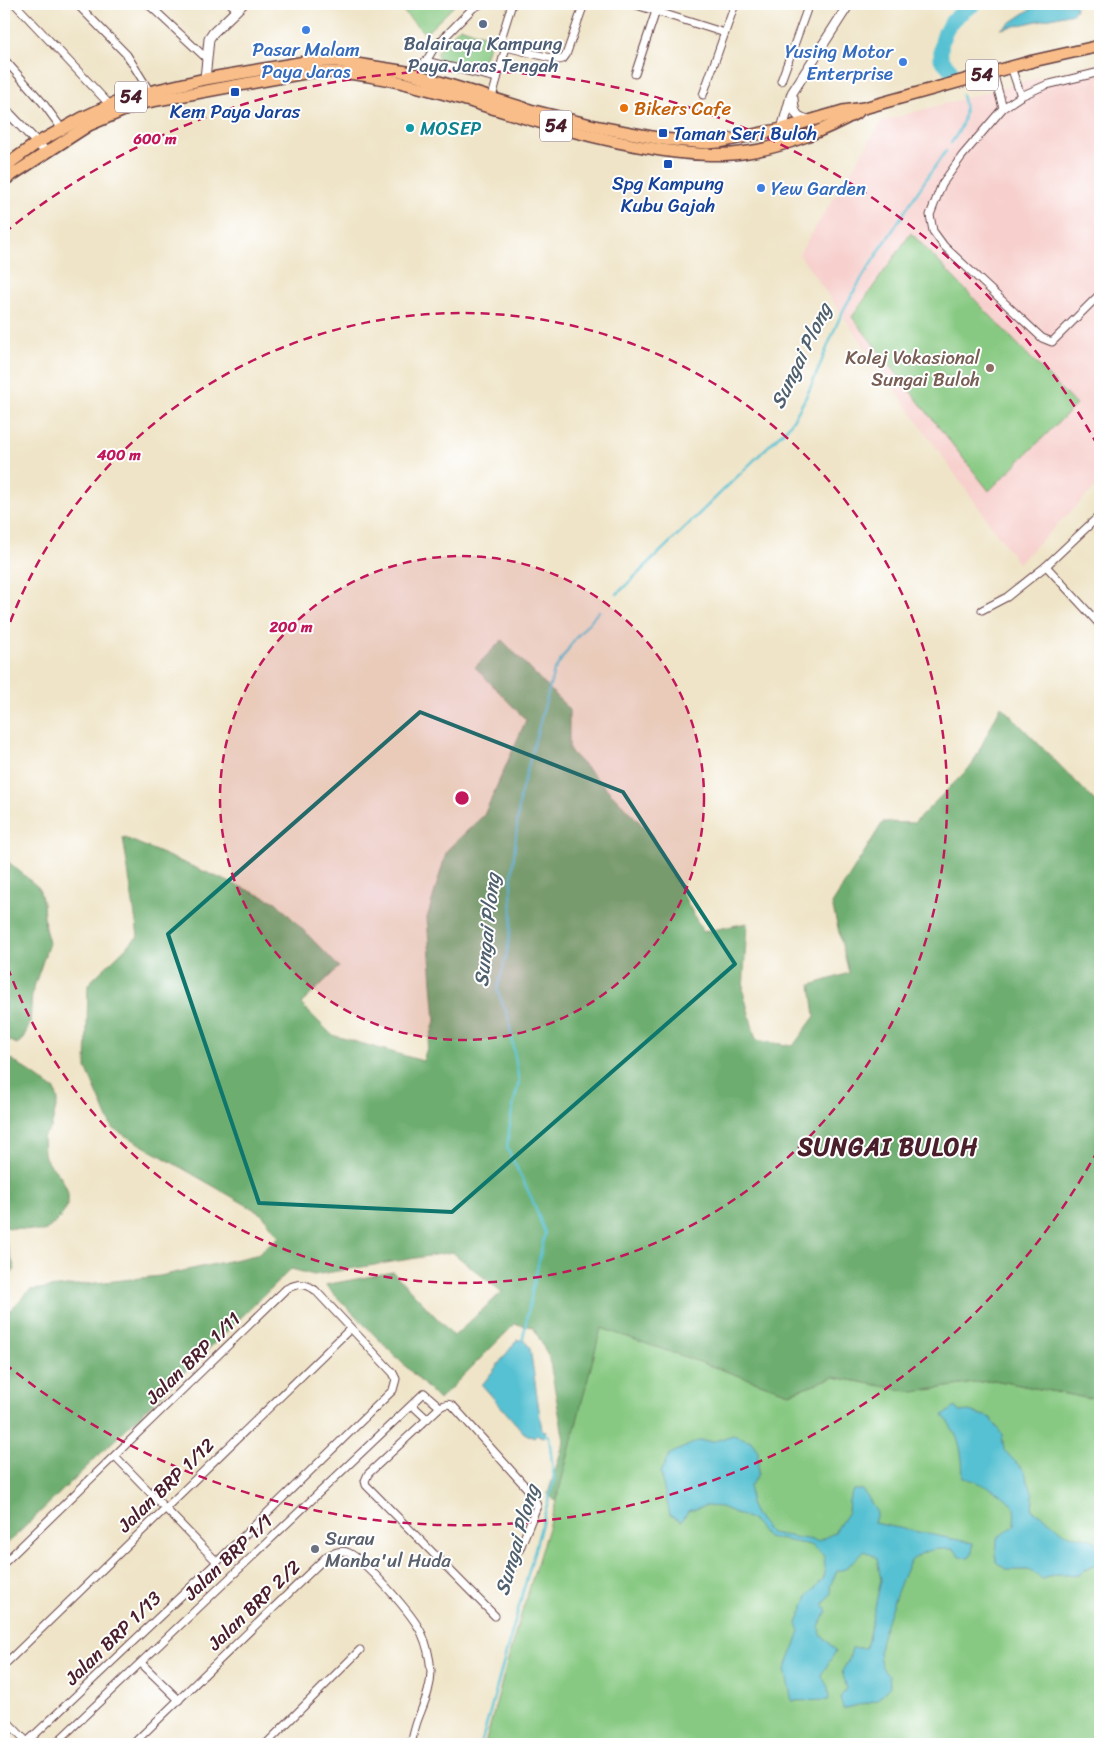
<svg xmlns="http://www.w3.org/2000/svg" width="1104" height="1748" viewBox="0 0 1104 1748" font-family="Sriracha,sans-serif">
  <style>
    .built { fill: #f7d0cd }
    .green { fill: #87c982; stroke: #687456 }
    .forest { fill: #6dad70; stroke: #5c664e }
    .water { fill: #57c1d2; stroke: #50707e }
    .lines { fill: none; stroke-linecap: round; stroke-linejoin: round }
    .stream { stroke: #57c1d2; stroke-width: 2.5 }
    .river { stroke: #57c1d2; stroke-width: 15 }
    .minor-casing { stroke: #633d42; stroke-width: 9 }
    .tertiary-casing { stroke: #633d42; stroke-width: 11 }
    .trunk-casing { stroke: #633d42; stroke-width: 14 }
    .minor { stroke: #fff; stroke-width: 7 }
    .tertiary { stroke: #fff; stroke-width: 9 }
    .trunk { stroke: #f8bd88; stroke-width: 11 }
    .marked { fill: none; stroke: #0f766e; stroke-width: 4; stroke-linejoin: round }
    .ring { fill: none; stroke: #c2185b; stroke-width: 2.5; stroke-dasharray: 9 6 }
    .service-dot { fill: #5c6f8a; stroke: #fff; stroke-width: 2 }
    .shop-dot { fill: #3f7fe0; stroke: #fff; stroke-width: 2 }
    .transit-dot { fill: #1a4fb4; stroke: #fff; stroke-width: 2 }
    .food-dot { fill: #e8710a; stroke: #fff; stroke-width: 2 }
    .culture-dot { fill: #0f9aa8; stroke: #fff; stroke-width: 2 }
    .education-dot { fill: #8d6e63; stroke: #fff; stroke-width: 2 }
    .worship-dot { fill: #6b7280; stroke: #fff; stroke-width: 2 }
    .labels { text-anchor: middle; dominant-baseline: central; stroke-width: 4; stroke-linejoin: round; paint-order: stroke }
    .shield { fill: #fff; stroke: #80626b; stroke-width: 1 }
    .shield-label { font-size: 18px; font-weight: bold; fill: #4a1f2b }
    .service-label { font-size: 19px; fill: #4e5e75; stroke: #fff }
    .shop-label { font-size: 19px; fill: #366cbe; stroke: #fff }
    .food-label { font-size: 19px; fill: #c56008; stroke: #fff; text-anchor: start }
    .transit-label { font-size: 19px; fill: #164399; stroke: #fff }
    .culture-label { font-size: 19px; fill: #0d838f; stroke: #fff; text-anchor: start }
    .education-label { font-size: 19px; fill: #785e54; stroke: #fff; text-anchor: end }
    .street-label { font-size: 19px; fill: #4a1f2b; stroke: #fff }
    .worship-label { font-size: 19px; fill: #5b616d; stroke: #fff; text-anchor: start }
    .water-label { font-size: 20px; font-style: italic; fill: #4f606e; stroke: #fff }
    .district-label { font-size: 24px; font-weight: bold; letter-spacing: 1px; fill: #4a1f2b; stroke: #fff }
    .centre { fill: #c2185b; stroke: #fff; stroke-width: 2.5 }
    .ring-label { font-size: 15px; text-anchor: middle; font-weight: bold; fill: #c2185b; stroke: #fff; stroke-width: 4; stroke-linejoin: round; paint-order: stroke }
  </style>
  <rect width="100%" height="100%" fill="#fff"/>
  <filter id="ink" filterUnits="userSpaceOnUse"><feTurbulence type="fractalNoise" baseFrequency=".02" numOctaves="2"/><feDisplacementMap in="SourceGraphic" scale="10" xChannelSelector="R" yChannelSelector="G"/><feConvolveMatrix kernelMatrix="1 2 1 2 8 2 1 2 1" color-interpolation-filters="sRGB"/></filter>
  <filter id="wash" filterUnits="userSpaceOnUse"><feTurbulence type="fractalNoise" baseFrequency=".0096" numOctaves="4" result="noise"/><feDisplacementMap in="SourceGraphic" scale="20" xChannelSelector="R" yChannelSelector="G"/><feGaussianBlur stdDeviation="1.12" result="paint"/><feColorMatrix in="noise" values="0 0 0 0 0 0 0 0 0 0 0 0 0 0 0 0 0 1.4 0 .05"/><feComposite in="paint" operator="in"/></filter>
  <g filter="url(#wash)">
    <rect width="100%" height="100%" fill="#efe4c7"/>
    <path class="built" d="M1100 64V483L1018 563 799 254 882 121 1024 82Z"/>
    <g class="green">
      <path d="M396 4H456L425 34Z"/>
      <path d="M460 27 492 38 480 71 438 60 437 52Z"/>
      <path d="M911 233 1076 405 989 491 852 317Z"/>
      <path d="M601 1327 789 1393 834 1377 914 1392 994 1380 1086 1398 1100 1396V1744H485L513 1641 556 1502Z"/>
    </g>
    <g class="forest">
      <path d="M502 640 569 709V750L650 833 703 932 747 923 743 991 756 1040 793 1046 815 1016 811 985 849 973 832 904 883 822 914 823 972 765 1001 706 1100 806V1396L1086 1398 994 1380 914 1392 834 1377 789 1393 601 1328 556 1502 548 1494 564 1441 549 1357 533 1327 515 1324 439 1400 325 1285 393 1272 454 1336 502 1292 452 1252 314 1275 291 1269 4 1547V1316L30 1290 160 1276 256 1255 279 1237 262 1214 112 1128 86 1068 88 984 138 936 123 837 276 902 339 967 301 1004 332 1035 423 1061 435 1021 427 918 447 850 484 815 526 720 475 667Z"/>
      <path d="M4 858 39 888 43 903 45 928 49 943 32 993 30 1024 22 1040 17 1044 4 1038V994L7 960 4 957Z"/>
      <path d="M4 1054 55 1090 58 1100 51 1128 43 1137C44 1143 43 1151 45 1157 48 1164 56 1170 60 1176 78 1202 64 1216 44 1232L4 1227Z"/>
      <path d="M4 1237 15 1269 4 1284Z"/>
    </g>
    <g class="water">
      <path d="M1038 4H1075L1076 9 1073 13 1001 29Z"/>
      <path d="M517 1340H524L530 1348 542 1430 546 1431 544 1437 537 1435 534 1438 524 1433 482 1385Z"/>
      <path d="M956 1407 960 1412 969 1411 991 1418 1002 1435 1004 1450 1025 1472 1033 1495 1032 1510 1049 1520 1064 1533 1094 1540 1100 1549V1563L1083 1571 1079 1575H1057L1042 1579 1029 1570H1007L996 1562 997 1538 1014 1526C1014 1521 1015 1514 1014 1509 1008 1493 978 1483 963 1477 962 1448 960 1438 943 1415Z"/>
      <path d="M733 1435 751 1441 758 1451V1474L750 1486V1504L756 1516 770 1533 818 1541 834 1533 848 1512 849 1500 853 1490H862L869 1499 877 1513 874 1523 973 1543 972 1554 969 1558 960 1557 954 1549C935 1549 926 1548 911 1561 905 1567 882 1633 880 1644 878 1655 880 1669 889 1676L890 1686 877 1700 843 1709 840 1697 847 1689 842 1671 849 1659 852 1648H866L881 1580 877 1558 865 1551 845 1569 837 1571 830 1586 831 1593 823 1605 827 1612 819 1626 821 1634 836 1651 821 1675 828 1687 829 1700 792 1701 785 1670 800 1632 797 1623 808 1596 823 1579 825 1567 824 1556 811 1545 767 1537 752 1520 721 1507 705 1506 688 1511 682 1521 670 1515 660 1472 670 1454 698 1441H715Z"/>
    </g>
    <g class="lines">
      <g class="stream">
        <path d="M951 143C963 127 968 114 962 95"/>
        <path d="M617 594 788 427C814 391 825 346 845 307 859 282 875 257 891 233 909 205 926 178 946 151"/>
        <path d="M522 1343 532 1292 545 1233 532 1199 507 1148 511 1116 519 1081 508 1016 497 990 507 954 512 918 511 886 520 796 554 671 574 640 599 611"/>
        <path d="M481 1744 554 1480 549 1436 543 1434"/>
      </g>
      <path class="river" d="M951 70 941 59C939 32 951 17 975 4"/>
    </g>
  </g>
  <g filter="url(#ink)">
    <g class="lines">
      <defs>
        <g id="minor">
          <path d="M15 4 110 105"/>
          <path d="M77 4 127 55 150 92"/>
          <path d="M148 4 206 58"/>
          <path d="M231 4 237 9"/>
          <path d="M633 4 725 33"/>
          <path d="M506 47 559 60 563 59 566 55 584 4"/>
          <path d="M4 59 43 103 62 129"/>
          <path d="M425 61 497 78"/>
          <path d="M1011 67 1021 96"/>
          <path d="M993 72 1003 108"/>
          <path d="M1100 72 1046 85 1021 96 1003 108 962 156 942 184 930 215 933 231 944 246 1042 338 1052 342 1100 294"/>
          <path d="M635 74 656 11"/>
          <path d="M418 75 434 48 473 8 481 4"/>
          <path d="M781 81 809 4"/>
          <path d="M703 95 735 4"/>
          <path d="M492 97 506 47 501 39 512 4"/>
          <path d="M1046 566 1100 625"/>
          <path d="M982 610 1007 597 1046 566 1100 515"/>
          <path d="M412 1405 427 1419"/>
          <path d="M115 1456 217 1562"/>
          <path d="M4 1563 286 1289C298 1283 305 1283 315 1290L393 1373 396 1379 393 1390 217 1562 27 1742"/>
          <path d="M495 1616 366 1485 365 1481 368 1474 440 1407C446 1404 449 1403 454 1407L534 1496 537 1506 510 1573"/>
          <path d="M141 1663 179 1700"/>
          <path d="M4 1665 350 1329"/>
          <path d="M4 1718 29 1744"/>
          <path d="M55 1744 424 1393 440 1407"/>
          <path d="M133 1744 327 1556C334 1553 341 1549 349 1553 367 1562 414 1616 422 1634 427 1645 430 1660 431 1671 431 1689 424 1703 418 1719 415 1727 413 1736 411 1744"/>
          <path d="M266 1744 360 1650"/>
        </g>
        <g id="tertiary">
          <path d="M205 79 209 39 213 33 243 4"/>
          <path d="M793 98C794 112 795 118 810 120"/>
          <path d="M4 108 46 152"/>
          <path d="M782 129 792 93 849 4"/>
        </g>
        <g id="trunk">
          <path d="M4 167 37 143 82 118 110 105 140 94 205 79 311 61H337L407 72 530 110 599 127 662 139 707 143 719 142 782 129 843 111 864 108 1033 61 1100 46"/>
          <path d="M4 180 89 125 141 103 310 72C362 70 414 85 463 99 528 119 594 140 661 150 690 154 719 157 748 152 784 147 827 129 858 112"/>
        </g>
      </defs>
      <use href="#minor" class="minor-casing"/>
      <use href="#tertiary" class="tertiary-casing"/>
      <use href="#trunk" class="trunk-casing"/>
      <use href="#minor" class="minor"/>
      <use href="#tertiary" class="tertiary"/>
      <use href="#trunk" class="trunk"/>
    </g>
  </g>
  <path class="marked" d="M420 712 623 792 735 964 452 1212 259 1203 168 934Z"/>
  <circle cx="462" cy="798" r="242" fill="#c2185b" fill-opacity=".12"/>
  <g class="ring">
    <circle cx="462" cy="798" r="242"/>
    <path d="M5 636A485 485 0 1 1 5 960"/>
    <path d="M1098 1150A727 727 0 0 1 4 1363M4 233A727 727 0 0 1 1098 446"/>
  </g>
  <circle class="service-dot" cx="483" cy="24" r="5"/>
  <g class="shop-dot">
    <circle cx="306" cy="30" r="5"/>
    <circle cx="903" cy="62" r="5"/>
    <circle cx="761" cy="188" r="5"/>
  </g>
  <g class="transit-dot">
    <rect x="230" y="87" width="10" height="10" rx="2.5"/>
    <rect x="658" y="128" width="10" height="10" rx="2.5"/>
    <rect x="663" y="159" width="10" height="10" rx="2.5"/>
  </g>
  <circle class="food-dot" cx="624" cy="108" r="5"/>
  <circle class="culture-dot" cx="410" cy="128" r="5"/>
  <circle class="education-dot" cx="990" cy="368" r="5"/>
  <circle class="worship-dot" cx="315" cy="1549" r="5"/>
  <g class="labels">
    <g class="shield">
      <rect x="966" y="59.5" width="32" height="31" rx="4"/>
      <rect x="115" y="81.5" width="32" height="31" rx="4"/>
      <rect x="540" y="110.5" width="32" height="31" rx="4"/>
    </g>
    <g class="shield-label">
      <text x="982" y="75">54</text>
      <text x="131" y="97">54</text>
      <text x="556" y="126">54</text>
    </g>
    <g class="service-label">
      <text x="483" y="43">Balairaya Kampung<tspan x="483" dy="22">Paya Jaras Tengah</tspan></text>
    </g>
    <g class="shop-label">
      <text x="306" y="49">Pasar Malam<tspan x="306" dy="22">Paya Jaras</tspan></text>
      <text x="893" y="51" text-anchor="end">Yusing Motor<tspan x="893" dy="22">Enterprise</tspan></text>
      <text x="771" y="188" text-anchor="start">Yew Garden</text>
    </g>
    <g class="food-label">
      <text x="634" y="108">Bikers Cafe</text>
    </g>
    <g class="transit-label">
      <text x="235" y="111">Kem Paya Jaras</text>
      <text x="673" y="133" text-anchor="start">Taman Seri Buloh</text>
      <text x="668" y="183">Spg Kampung<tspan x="668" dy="22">Kubu Gajah</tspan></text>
    </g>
    <g class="culture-label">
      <text x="420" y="128">MOSEP</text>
    </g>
    <g class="education-label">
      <text x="980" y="357">Kolej Vokasional<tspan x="980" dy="22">Sungai Buloh</tspan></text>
    </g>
    <g class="street-label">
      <text transform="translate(193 1358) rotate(-44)">Jalan BRP 1/11</text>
      <text transform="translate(166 1485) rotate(-44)">Jalan BRP 1/12</text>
      <text transform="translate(228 1557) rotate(-44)">Jalan BRP 1/1</text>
      <text transform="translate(254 1605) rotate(-44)">Jalan BRP 2/2</text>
      <text transform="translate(113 1638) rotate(-44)">Jalan BRP 1/13</text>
    </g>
    <g class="worship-label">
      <text x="325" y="1538">Surau<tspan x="325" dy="22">Manba'ul Huda</tspan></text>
    </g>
    <g class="water-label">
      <text transform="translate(801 356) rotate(-64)">Sungai Plong</text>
      <text transform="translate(487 930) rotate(-84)">Sungai Plong</text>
      <text transform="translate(517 1540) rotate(-74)">Sungai Plong</text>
    </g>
    <g class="district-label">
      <text x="888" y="1147">SUNGAI BULOH</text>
    </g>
  </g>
  <circle cx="462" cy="798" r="8" class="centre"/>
  <g class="ring-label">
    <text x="155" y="144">600 m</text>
    <text x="119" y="460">400 m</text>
    <text x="291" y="632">200 m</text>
  </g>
  <rect width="1104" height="1748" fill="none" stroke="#fff" stroke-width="20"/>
</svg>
